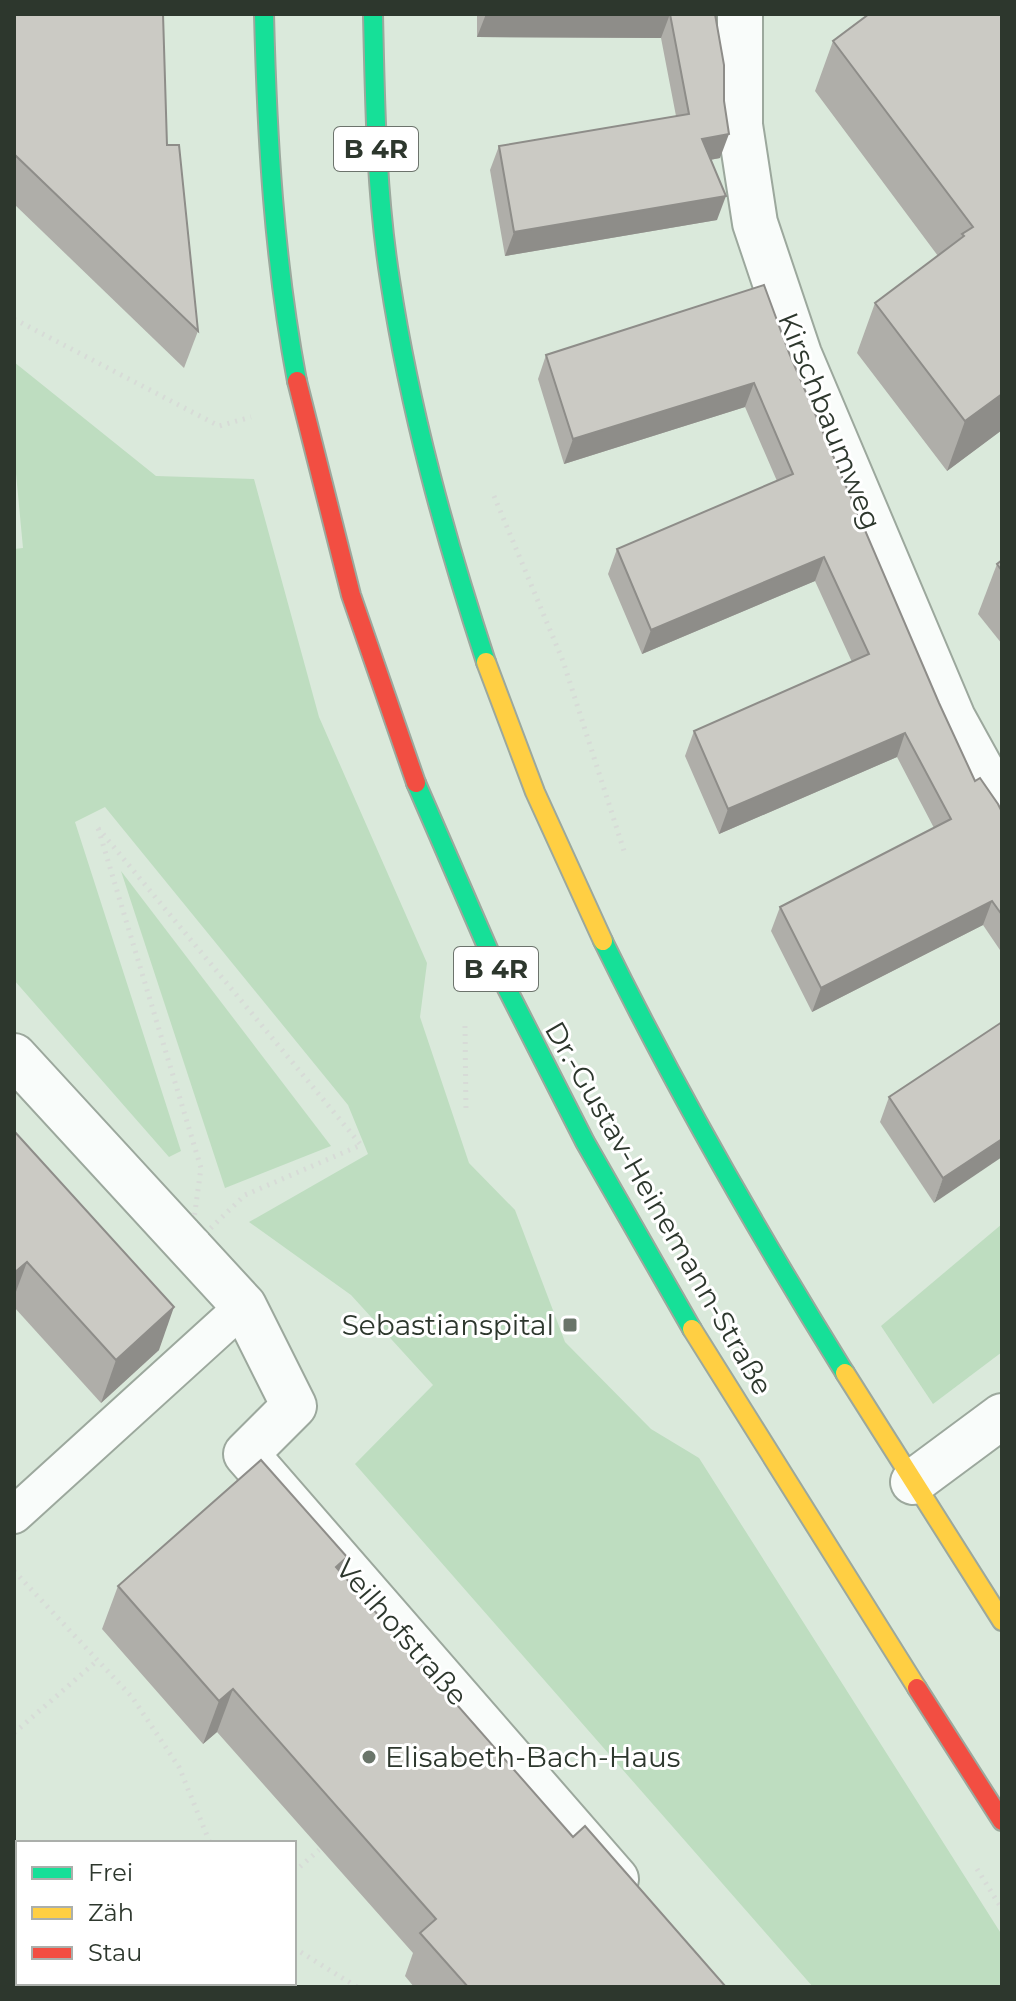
<svg xmlns="http://www.w3.org/2000/svg" width="1016" height="2001" viewBox="0 0 1016 2001" font-family="Montserrat,sans-serif">
  <style>
    .green { fill: #beddc0 }
    .lines { fill: none; stroke-linecap: round; stroke-linejoin: round }
    .lane-casing { stroke: #9ca89d; stroke-width: 40 }
    .street-casing { stroke: #9ca89d; stroke-width: 48 }
    .fast-casing { stroke: #9ca89d; stroke-width: 22 }
    .slow-casing { stroke: #9ca89d; stroke-width: 22 }
    .jam-casing { stroke: #9ca89d; stroke-width: 22 }
    .path { stroke: #d7dbd7; stroke-width: 5; stroke-dasharray: 2 6; stroke-linecap: butt }
    .lane { stroke: #f9fcfa; stroke-width: 36 }
    .street { stroke: #f9fcfa; stroke-width: 44 }
    .fast { stroke: #16e098; stroke-width: 18 }
    .slow { stroke: #ffcf43; stroke-width: 18 }
    .jam { stroke: #f24e42; stroke-width: 18 }
    .wall { fill: #afaea9 }
    .shaded-wall { fill: #8e8d89 }
    .building { fill: #cbcac4; stroke: #8e8d89; stroke-width: 2 }
    .poi-dot { fill: #6a756a; stroke: #fff; stroke-width: 3 }
    .labels { text-anchor: middle; dominant-baseline: central; stroke-width: 6; stroke-linejoin: round; paint-order: stroke }
    .shield { fill: #fff; stroke: #6c736c; stroke-width: 2 }
    .shield-label { font-size: 26px; font-weight: bold; fill: #2d372d }
    .street-label { font-size: 28px; fill: #2d372d; stroke: #fff }
    .poi-label { font-size: 28px; fill: #2d372d; stroke: #fff; text-anchor: end }
  </style>
  <rect width="100%" height="100%" fill="#dae9db"/>
  <g class="green">
    <path d="M14 362 156 476 254 479 319 717 427 963 420 1017 469 1163 515 1210 565 1342 651 1429 699 1458 1002 1935V1987H813L355 1464 433 1385 351 1295 249 1222 368 1154 348 1105 105 807 75 822 181 1151 169 1157 14 980V549L23 548 14 452Z"/>
    <path d="M121 871 331 1146 225 1188Z"/>
    <path d="M1002 1224V1352L933 1404 881 1326Z"/>
  </g>
  <g class="lines">
    <defs>
      <path id="lane" d="M14 1515 244 1306"/>
      <g id="street">
        <path d="M740 14V125L755 223 799 354 953 718 1002 807"/>
        <path d="M14 1056 244 1306 294 1406 246 1454 616 1879"/>
        <path d="M913 1482 1002 1416"/>
      </g>
      <g id="fast">
        <path d="M264 14C267 137 274 260 297 381"/>
        <path d="M373 14C375 103 376 192 390 280 410 411 445 537 486 662"/>
        <path d="M416 783 495 965 585 1142 692 1329"/>
        <path d="M603 941C676 1090 758 1233 845 1373"/>
      </g>
      <g id="slow">
        <path d="M486 662 535 792 603 941"/>
        <path d="M692 1329 917 1688"/>
        <path d="M845 1373 1002 1621"/>
      </g>
      <g id="jam">
        <path d="M297 381 351 595 416 783"/>
        <path d="M917 1688 1002 1821"/>
      </g>
    </defs>
    <use href="#lane" class="lane-casing"/>
    <use href="#street" class="street-casing"/>
    <use href="#fast" class="fast-casing"/>
    <use href="#slow" class="slow-casing"/>
    <use href="#jam" class="jam-casing"/>
    <g class="path">
      <path d="M14 319 219 426 251 417"/>
      <path d="M494 496 563 661 625 854"/>
      <path d="M98 828 361 1145 245 1195 190 1248 201 1168Z"/>
      <path d="M465 1026 466 1113"/>
      <path d="M14 1571 132 1697 179 1767 210 1843"/>
      <path d="M14 1733 98 1660"/>
      <path d="M977 1869 1002 1909"/>
      <path d="M294 1872 319 1850"/>
      <path d="M294 1948 357 1987"/>
      <path d="M122 1987 123 1983"/>
      <path d="M251 1987 252 1983"/>
    </g>
    <use href="#lane" class="lane"/>
    <use href="#street" class="street"/>
    <use href="#fast" class="fast"/>
    <use href="#slow" class="slow"/>
    <use href="#jam" class="jam"/>
  </g>
  <g class="wall">
    <path d="M14 14 167 145 198 331 184 368 14 204Z"/>
    <path d="M477 14H715L720 158 710 160 717 220 505 256 490 170 499 146 676 116 661 38 477 37Z"/>
    <path d="M1002 14V430L947 471 857 353 875 303 938 256 815 91 833 41Z"/>
    <path d="M789 353 939 703 975 781 1002 812V953L983 925 812 1012 771 931 780 907 934 828 897 757 719 834 685 756 694 731 852 662 815 581 642 654 608 574 617 549 777 481 745 407 564 464 538 379 546 355Z"/>
    <path d="M1002 560V644L978 614 997 564Z"/>
    <path d="M1002 1022 934 1203 880 1122 889 1097Z"/>
    <path d="M14 1131 159 1350 101 1403 14 1307Z"/>
    <path d="M347 1557 341 1573 573 1837 726 1987H414L405 1976 413 1953 217 1732 203 1744 102 1629 118 1586Z"/>
  </g>
  <g class="shaded-wall">
    <path d="M486 14H670L661 38 477 37Z"/>
    <path d="M729 134 720 158 693 163 702 139Z"/>
    <path d="M726 196 717 220 505 256 514 232Z"/>
    <path d="M754 383 745 407 564 464 573 439Z"/>
    <path d="M1002 394V430L947 471 965 421Z"/>
    <path d="M824 557 815 581 642 654 651 630Z"/>
    <path d="M905 733 897 757 719 834 728 809Z"/>
    <path d="M992 901 983 925 812 1012 821 988Z"/>
    <path d="M1002 1139V1157L934 1203 943 1178Z"/>
    <path d="M27 1262 14 1297V1273Z"/>
    <path d="M174 1307 159 1350 101 1403 116 1360Z"/>
    <path d="M347 1557 331 1600 336 1567Z"/>
    <path d="M233 1689 217 1732 203 1744 219 1701Z"/>
  </g>
  <g class="building">
    <path d="M14 14H163L167 145H179L198 331 14 154Z"/>
    <path d="M656 14H715L724 65V101L729 134 702 139 726 196 514 232 499 146 689 114 670 14Z"/>
    <path d="M869 14H1002V394L965 421 875 303 964 236 962 234 973 227 833 41Z"/>
    <path d="M764 285 789 353 939 703 975 781 980 778 998 804 1002 812V915L992 901 821 988 780 907 951 819 905 733 728 809 694 731 869 654 824 557 651 630 617 549 793 474 754 383 573 439 546 355Z"/>
    <path d="M1002 560V571L997 564Z"/>
    <path d="M1002 1022V1139L943 1178 889 1097Z"/>
    <path d="M14 1131 174 1307 116 1360 27 1262 14 1273Z"/>
    <path d="M261 1460 347 1557 336 1567 573 1837 585 1826 726 1987H468L420 1933 436 1919 233 1689 219 1701 118 1586Z"/>
  </g>
  <g class="poi-dot">
    <rect x="562" y="1317" width="16" height="16" rx="4"/>
    <circle cx="369" cy="1757" r="8"/>
  </g>
  <g class="labels">
    <g class="shield">
      <rect x="334" y="127" width="84" height="44" rx="6"/>
      <rect x="454" y="947" width="84" height="44" rx="6"/>
    </g>
    <g class="shield-label">
      <text x="376" y="149">B 4R</text>
      <text x="496" y="969">B 4R</text>
    </g>
    <g class="street-label">
      <text transform="translate(830 421) rotate(68)">Kirschbaumweg</text>
      <text transform="translate(659 1208) rotate(60)">Dr.-Gustav-Heinemann-Straße</text>
      <text transform="translate(402 1632) rotate(49)">Veilhofstraße</text>
    </g>
    <g class="poi-label">
      <text x="554" y="1325">Sebastianspital</text>
      <text x="385" y="1757" text-anchor="start">Elisabeth-Bach-Haus</text>
    </g>
  </g>
  <rect width="1016" height="2001" fill="none" stroke="#2d372d" stroke-width="32"/>
  <rect x="16" y="1841" width="280" height="144" fill="#ffffff" stroke="#abafab" stroke-width="2"/>
  <rect x="32" y="1867" width="40" height="12" fill="#16e098" stroke="#abafab" stroke-width="2"/>
  <text x="88" y="1881" font-size="24" fill="#2d372d">Frei</text>
  <rect x="32" y="1907" width="40" height="12" fill="#ffcf43" stroke="#abafab" stroke-width="2"/>
  <text x="88" y="1921" font-size="24" fill="#2d372d">Zäh</text>
  <rect x="32" y="1947" width="40" height="12" fill="#f24e42" stroke="#abafab" stroke-width="2"/>
  <text x="88" y="1961" font-size="24" fill="#2d372d">Stau</text>
</svg>
